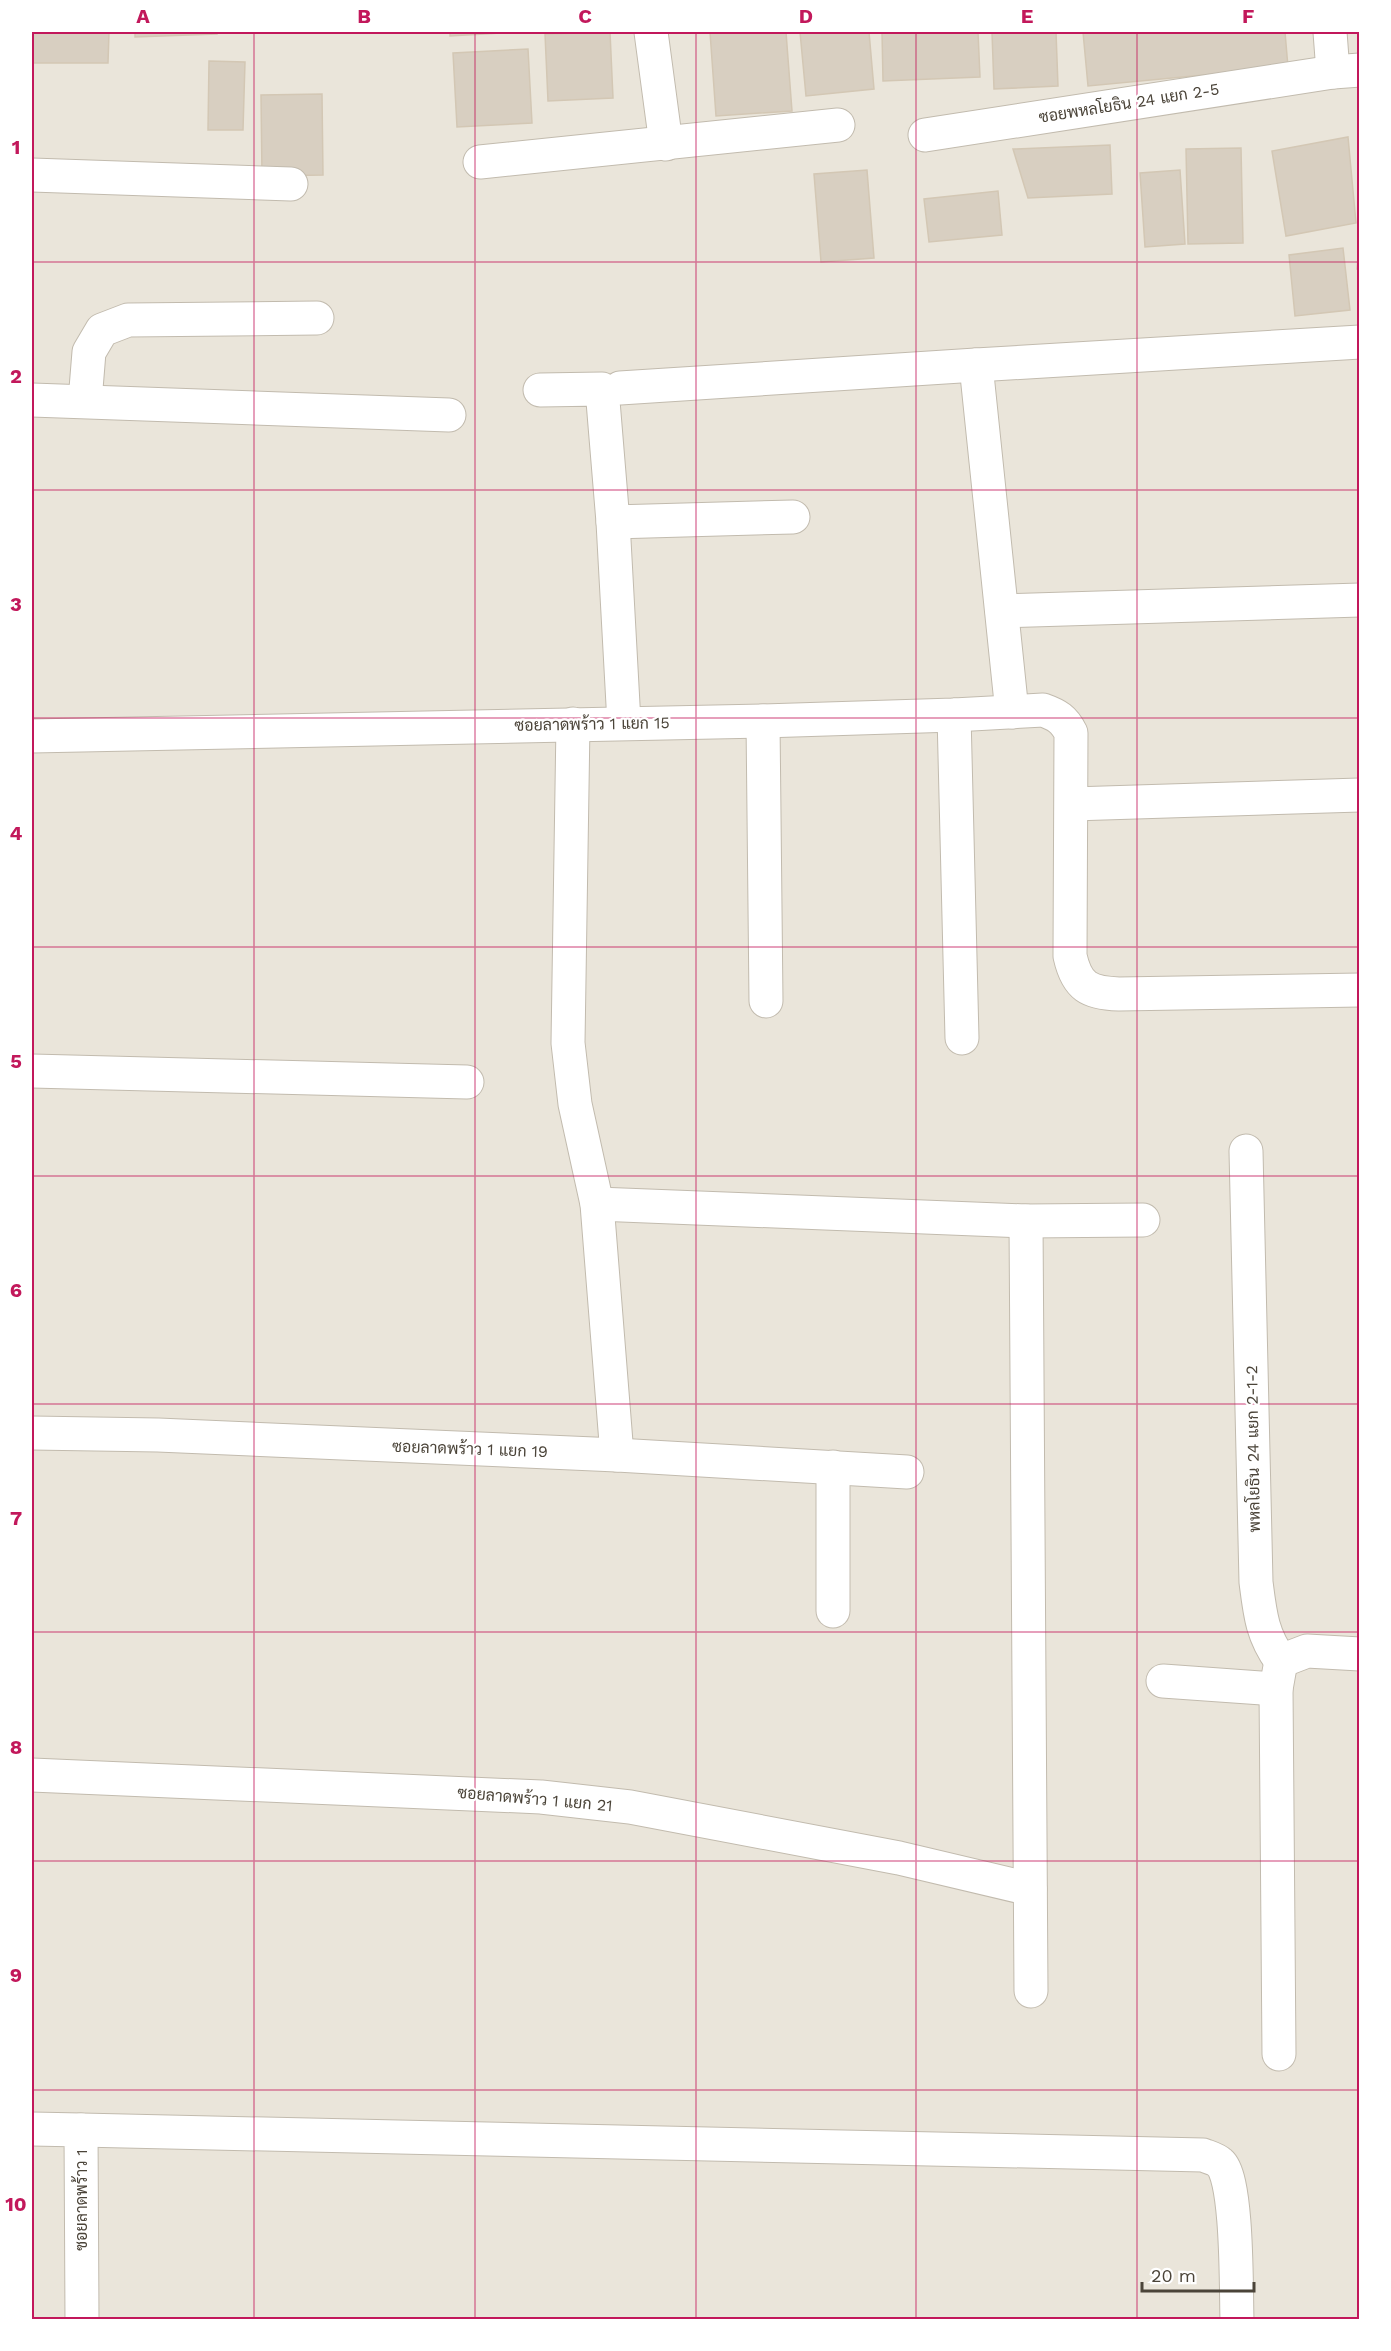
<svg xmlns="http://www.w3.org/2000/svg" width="1391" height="2351" viewBox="0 0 1391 2351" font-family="'Work Sans',Sarabun,sans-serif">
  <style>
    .residential { fill: #eae5da }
    .building { fill: #d8cfc1; stroke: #d3c7b4; stroke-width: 1.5 }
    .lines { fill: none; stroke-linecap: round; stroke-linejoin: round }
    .minor-casing { stroke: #c2bbae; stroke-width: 35 }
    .minor { stroke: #fff; stroke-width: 33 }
    .grid { fill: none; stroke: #c2185b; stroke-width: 1.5; stroke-opacity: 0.55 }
    .labels { text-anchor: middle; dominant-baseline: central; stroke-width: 4.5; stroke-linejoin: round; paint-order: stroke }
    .street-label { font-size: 16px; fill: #4b4439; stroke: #fff }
    .neatline { fill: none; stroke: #c2185b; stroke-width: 2 }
    .grid-label { font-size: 20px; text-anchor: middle; font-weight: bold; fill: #c2185b }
  </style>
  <rect width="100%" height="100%" fill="#f6f3ec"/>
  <path class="residential" d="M32 32H1359V2319L32 2320Z"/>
  <g class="building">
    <path d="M32 32H109L108 63H32Z"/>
    <path d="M135 32H217V34L135 37Z"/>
    <path d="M450 32H517L450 36Z"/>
    <path d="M610 32 613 98 548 101 545 34Z"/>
    <path d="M710 32H786L792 111 716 116Z"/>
    <path d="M800 32H869L874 89 806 96Z"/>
    <path d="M882 32H978L980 77 883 81Z"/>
    <path d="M992 32H1056L1058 86 994 89Z"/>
    <path d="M1083 32H1285L1288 67 1088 86Z"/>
    <path d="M528 49 532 123 457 127 453 53Z"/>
    <path d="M209 61 245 62 243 130H208Z"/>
    <path d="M322 94 323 175 262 176 261 95Z"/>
    <path d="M1348 137 1356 223 1286 236 1272 151Z"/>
    <path d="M1110 145 1112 194 1028 198 1013 149Z"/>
    <path d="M1241 148 1243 243 1188 244 1186 149Z"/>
    <path d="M867 170 874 258 821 262 814 174Z"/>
    <path d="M1180 170 1185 244 1145 247 1140 173Z"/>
    <path d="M998 191 1002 235 929 242 924 199Z"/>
    <path d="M1360 236V269H1357Z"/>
    <path d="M1343 248 1350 310 1295 316 1289 255Z"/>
  </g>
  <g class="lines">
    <defs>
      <g id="minor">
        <path d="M651 32 666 144"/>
        <path d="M1330 32 1333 72"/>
        <path d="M925 135 1333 72 1360 70"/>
        <path d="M480 162 838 125"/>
        <path d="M32 175 291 184"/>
        <path d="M620 388 976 365"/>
        <path d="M540 390 602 389 613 522 793 517"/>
        <path d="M32 400 449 415"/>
        <path d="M85 401 89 352 102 330 128 320 317 318"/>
        <path d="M613 522 624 723"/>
        <path d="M1002 611 1360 600"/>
        <path d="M1012 712 976 365 1360 342"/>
        <path d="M954 715 962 1038"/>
        <path d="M763 721 766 1001"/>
        <path d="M573 724 568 1043 575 1104 597 1204 617 1455"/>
        <path d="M32 736 763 721 954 715 1043 710C1057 715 1064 719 1071 733L1070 956C1077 987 1089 993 1119 994L1360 990"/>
        <path d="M1072 804 1360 795"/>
        <path d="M32 1071 467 1082"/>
        <path d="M1246 1151 1256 1582C1260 1614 1262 1635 1281 1661"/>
        <path d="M597 1204 1026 1221 1143 1220"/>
        <path d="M1026 1221 1031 1991"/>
        <path d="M32 1433 158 1435 617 1455 907 1472"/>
        <path d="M833 1611V1467"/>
        <path d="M1281 1661 1307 1651 1360 1654"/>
        <path d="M1163 1681 1276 1689"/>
        <path d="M32 1775 541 1797 630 1807 899 1858 1030 1889"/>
        <path d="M1279 2054 1276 1689 1281 1661"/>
        <path d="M32 2129 81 2130 82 2320"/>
        <path d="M81 2130 1203 2155C1208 2157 1216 2159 1220 2163 1238 2178 1236 2292 1237 2320"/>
      </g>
    </defs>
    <use href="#minor" class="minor-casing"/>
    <use href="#minor" class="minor"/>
  </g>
  <path class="grid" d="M254 32V2320M475 32V2320M696 32V2320M916 32V2320M1137 32V2320M32 262H1360M32 490H1360M32 718H1360M32 947H1360M32 1176H1360M32 1404H1360M32 1632H1360M32 1861H1360M32 2090H1360"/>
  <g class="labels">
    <g class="street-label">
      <text transform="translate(1129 103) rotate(-9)">ซอยพหลโยธิน 24 แยก 2-5</text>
      <text transform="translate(592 724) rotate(-1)">ซอยลาดพร้าว 1 แยก 15</text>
      <text transform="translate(470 1449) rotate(2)">ซอยลาดพร้าว 1 แยก 19</text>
      <text transform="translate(1253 1449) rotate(-91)">พหลโยธิน 24 แยก 2-1-2</text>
      <text transform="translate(535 1799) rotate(5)">ซอยลาดพร้าว 1 แยก 21</text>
      <text transform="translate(81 2200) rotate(-90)">ซอยลาดพร้าว 1</text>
    </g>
  </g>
  <rect width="1391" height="2351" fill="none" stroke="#ffffff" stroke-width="66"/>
  <path d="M1142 2282v9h112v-9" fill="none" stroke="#4b4439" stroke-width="3"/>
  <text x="1151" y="2282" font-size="18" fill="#4b4439" stroke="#ffffff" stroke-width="4.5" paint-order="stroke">20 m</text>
  <rect x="33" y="33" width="1325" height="2285" class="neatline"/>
  <g class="grid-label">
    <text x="143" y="23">A</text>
    <text x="364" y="23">B</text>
    <text x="585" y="23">C</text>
    <text x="806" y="23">D</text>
    <text x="1027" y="23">E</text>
    <text x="1248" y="23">F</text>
    <text x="16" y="154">1</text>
    <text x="16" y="383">2</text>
    <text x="16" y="611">3</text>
    <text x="16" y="840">4</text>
    <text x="16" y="1068">5</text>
    <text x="16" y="1297">6</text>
    <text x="16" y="1525">7</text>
    <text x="16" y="1754">8</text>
    <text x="16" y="1982">9</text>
    <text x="16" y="2211">10</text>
  </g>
</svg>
